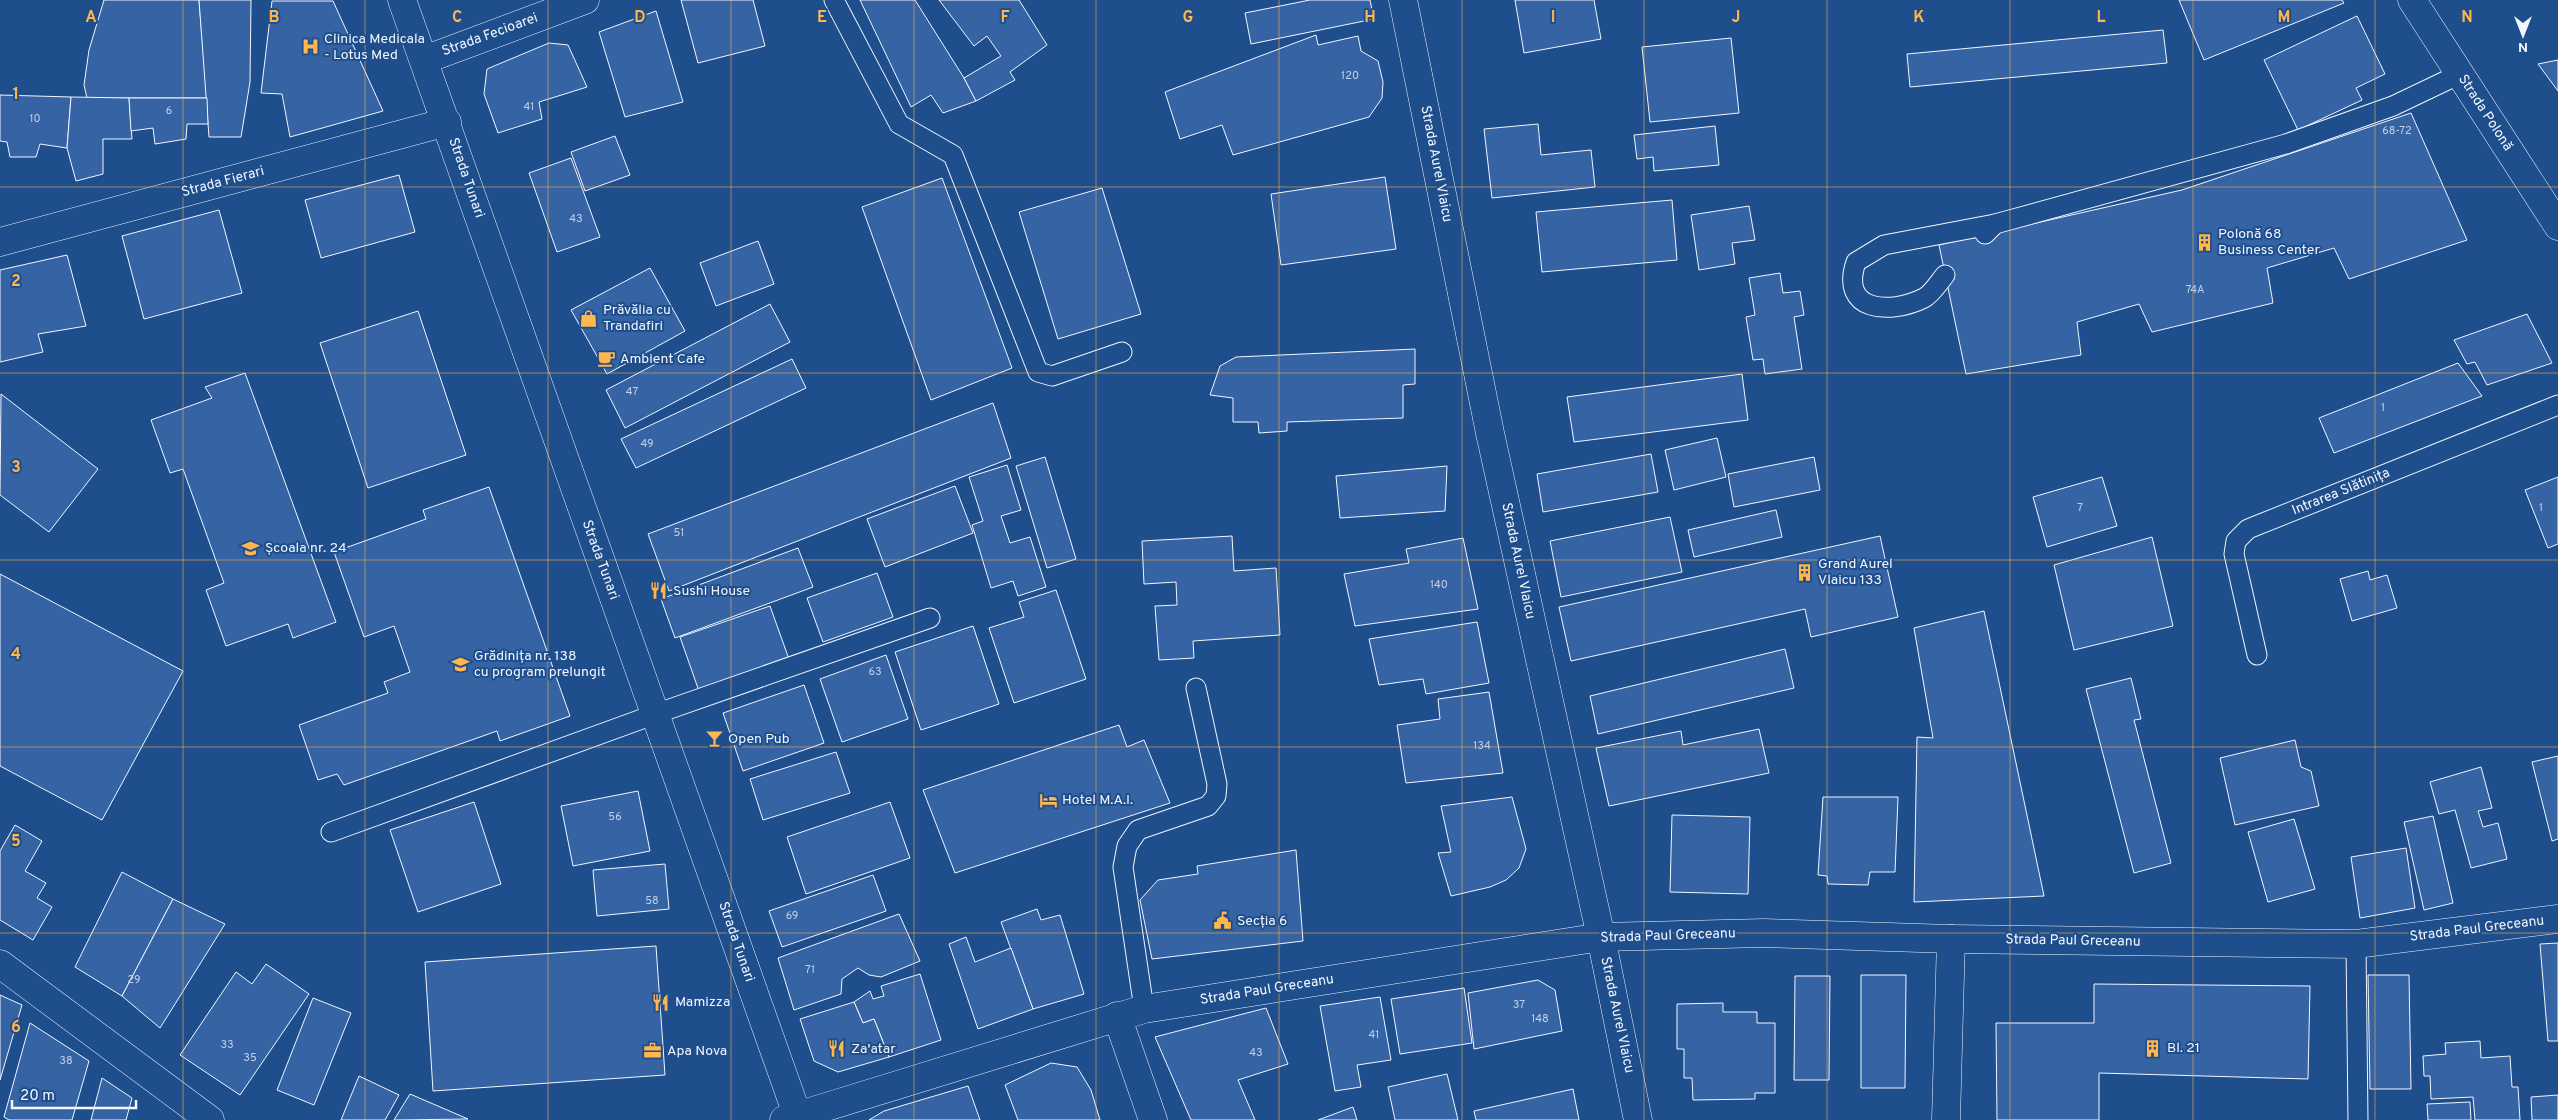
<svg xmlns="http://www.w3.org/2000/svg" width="2558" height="1120" viewBox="0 0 2558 1120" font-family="Overpass,sans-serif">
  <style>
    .building { fill: #3563a3; stroke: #f2f6ff }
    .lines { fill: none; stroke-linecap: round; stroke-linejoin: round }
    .lane-casing { stroke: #f2f6ff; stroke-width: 21 }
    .street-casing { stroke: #f2f6ff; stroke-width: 29 }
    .secondary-casing { stroke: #f2f6ff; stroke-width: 29 }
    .lane { stroke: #1f4e8c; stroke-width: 19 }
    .street { stroke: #1f4e8c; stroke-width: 28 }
    .secondary { stroke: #1f4e8c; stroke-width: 28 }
    .grid { fill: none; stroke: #ffb74d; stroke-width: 1; stroke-opacity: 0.55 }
    .labels { text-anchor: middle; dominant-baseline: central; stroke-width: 4; stroke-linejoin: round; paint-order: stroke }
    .number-label { font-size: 11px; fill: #c3d1e8 }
    .street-label { font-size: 14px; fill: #f2f6ff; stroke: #1f4e8c }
    .poi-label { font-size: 14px; fill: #f2f6ff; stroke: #1f4e8c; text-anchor: start }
    .grid-label { font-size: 16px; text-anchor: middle; font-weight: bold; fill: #ffb74d; stroke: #1f4e8c; stroke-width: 4; stroke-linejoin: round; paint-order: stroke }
  </style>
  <rect width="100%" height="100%" fill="#1f4e8c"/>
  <g class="building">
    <path d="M104 0H199L207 98H87L84 85 89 50Z"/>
    <path d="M199 0H251L250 82 241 137H209Z"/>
    <path d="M681 0H753L765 46 698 63Z"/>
    <path d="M860 0H915L964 78 976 101 943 113 931 95 911 107Z"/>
    <path d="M939 0H1019L1047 45 1010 72 1015 80 976 101 964 78 1001 56 987 36 974 46Z"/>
    <path d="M1310 0H1370L1374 19 1251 44 1245 13Z"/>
    <path d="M1515 0H1594L1601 39 1524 53Z"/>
    <path d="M2179 0H2342L2344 3 2204 60Z"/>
    <path d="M272 1H333L383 111 290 137 282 94 261 93Z"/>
    <path d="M656 11 683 102 625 117 599 32Z"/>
    <path d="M2357 16 2385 74 2356 88 2362 100 2298 130 2264 60Z"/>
    <path d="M2163 30 2167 63 1910 87 1907 54Z"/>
    <path d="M1316 35 1318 45 1358 36 1361 51 1378 61 1383 82 1382 98 1369 117 1233 155 1222 125 1180 139 1165 92Z"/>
    <path d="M1731 38 1739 113 1650 122 1642 47Z"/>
    <path d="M549 43 568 45 587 87 539 102 542 119 498 133 484 94 487 69Z"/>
    <path d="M2558 60V91L2538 64Z"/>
    <path d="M0 95 71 97 67 148 40 144 36 157H10L7 142 0 141Z"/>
    <path d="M71 97 129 98 132 139H103V174L76 181 67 148Z"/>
    <path d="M129 98H207L208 124H187L186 139 155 144 153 128 131 131Z"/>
    <path d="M2411 113 2467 240 2349 279 2334 248 2267 268 2273 303 2152 332 2139 304 2077 322 2081 355 1966 374 1939 245 2182 190Z"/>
    <path d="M1538 124 1541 155 1591 150 1595 187 1492 198 1484 129Z"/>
    <path d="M1715 126 1719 165 1654 171 1653 157 1637 159 1634 135Z"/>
    <path d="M615 136 630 175 585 191 571 152Z"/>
    <path d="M571 158 600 237 557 252 529 173Z"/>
    <path d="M399 175 415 232 321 258 305 200Z"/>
    <path d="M1385 177 1396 249 1281 265 1271 194Z"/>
    <path d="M942 178 1012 368 931 400 862 207Z"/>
    <path d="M1102 188 1141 314 1058 339 1019 212Z"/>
    <path d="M1672 200 1677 260 1542 272 1536 212Z"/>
    <path d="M1749 206 1755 240 1732 243 1735 264 1699 270 1691 215Z"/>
    <path d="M219 210 242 293 144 319 122 236Z"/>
    <path d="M758 241 774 284 716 306 700 263Z"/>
    <path d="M67 255 86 326 38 334 43 352 0 362V270Z"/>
    <path d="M650 268 685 331 607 374 571 310Z"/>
    <path d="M1780 273 1783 293 1800 291 1804 315 1794 317 1802 369 1765 374 1763 359 1753 360 1746 317 1755 315 1749 278Z"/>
    <path d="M770 304 790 342 625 428 606 390Z"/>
    <path d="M418 311 466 455 368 488 320 343Z"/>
    <path d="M2527 314 2552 363 2487 385 2475 362 2467 364 2454 340Z"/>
    <path d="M1415 349V384L1403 385V418L1287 422V431L1259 433 1258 422H1233V398L1210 395 1220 366 1236 357Z"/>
    <path d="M792 359 806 388 636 468 621 439Z"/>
    <path d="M2458 363 2482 396 2334 453 2319 418Z"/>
    <path d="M245 373 336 622 293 638 288 624 226 646 206 590 224 583 183 469 170 473 151 420 212 398 205 387Z"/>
    <path d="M1742 374 1748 420 1574 442 1567 397Z"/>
    <path d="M1 394 98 469 49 532 0 495Z"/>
    <path d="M993 403 1011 458 669 591 648 534Z"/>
    <path d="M1717 438 1726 477 1674 490 1665 450Z"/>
    <path d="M1651 454 1658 492 1543 512 1537 474Z"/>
    <path d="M1045 457 1076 559 1047 568 1016 466Z"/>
    <path d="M1814 457 1820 490 1734 507 1728 474Z"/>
    <path d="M1007 465 1021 510 1001 516 1010 543 1030 537 1046 587 1018 596 1013 581 991 588 972 525 983 521 969 477Z"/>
    <path d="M1447 466 1445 511 1340 518 1336 476Z"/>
    <path d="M2102 477 2117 526 2047 547 2033 497Z"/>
    <path d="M2558 477V544L2548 548 2525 490Z"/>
    <path d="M955 486 973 533 885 567 867 519Z"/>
    <path d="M489 487 570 716 500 741 497 731 344 785 337 774 318 780 299 725 388 693 384 682 410 672 394 626 364 637 334 552 426 519 423 510Z"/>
    <path d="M1776 510 1782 537 1694 557 1688 530Z"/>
    <path d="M1670 517 1682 572 1561 597 1550 541Z"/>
    <path d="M1232 536 1234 571 1276 568 1280 635 1193 641 1194 658 1159 660 1155 606 1177 605 1176 582 1144 584 1142 541Z"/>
    <path d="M1880 536 1898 617 1811 637 1805 609 1571 661 1559 607Z"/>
    <path d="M2152 537 2173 626 2074 650 2054 565Z"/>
    <path d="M1463 538 1478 609 1355 626 1344 574 1409 563 1406 549Z"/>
    <path d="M798 548 813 587 675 638 661 599Z"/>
    <path d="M2368 571 2370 580 2387 575 2397 608 2352 621 2340 579Z"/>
    <path d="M877 573 893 617 823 642 807 598Z"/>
    <path d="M0 574 183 671 102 820 0 766Z"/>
    <path d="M1056 590 1086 679 1014 703 989 628 1024 617 1019 602Z"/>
    <path d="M770 606 790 662 700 694 680 637Z"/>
    <path d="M1984 611 2044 896 1914 902 1917 737 1933 738 1914 628Z"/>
    <path d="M1477 622 1489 683 1426 694 1423 679 1379 685 1369 639Z"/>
    <path d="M973 626 999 704 921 730 895 652Z"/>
    <path d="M1785 649 1794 688 1598 734 1590 696Z"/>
    <path d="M886 655 908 719 842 742 820 679Z"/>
    <path d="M2131 678 2141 719 2134 720 2171 863 2134 873 2086 689Z"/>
    <path d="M804 685 824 743 743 771 723 713Z"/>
    <path d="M1489 692 1503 773 1406 783 1397 725 1440 719 1438 699Z"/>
    <path d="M1119 725 1127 747 1144 740 1170 803 955 873 923 790Z"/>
    <path d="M1759 729 1769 773 1609 806 1596 748 1681 731 1683 745Z"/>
    <path d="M2295 740 2301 767 2311 771 2319 806 2235 825 2220 758Z"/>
    <path d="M836 752 850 793 763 820 750 779Z"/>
    <path d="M2558 756V839L2552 841 2532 762Z"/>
    <path d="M2481 767 2492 808 2478 811 2483 827 2498 823 2507 859 2471 868 2455 810 2439 814 2430 782Z"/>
    <path d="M638 791 650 851 573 866 561 806Z"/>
    <path d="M1512 797 1526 849 1519 868 1506 880 1490 887 1451 896 1438 853 1451 852 1441 806Z"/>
    <path d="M1823 797H1898L1895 872H1870L1868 885 1828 884 1827 876 1818 875Z"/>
    <path d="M474 802 501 884 418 912 390 830Z"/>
    <path d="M890 802 910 858 806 894 787 837Z"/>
    <path d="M1672 815 1750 817 1748 894 1670 892Z"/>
    <path d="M2433 816 2453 903 2424 910 2404 822Z"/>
    <path d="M2294 819 2315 889 2268 902 2248 832Z"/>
    <path d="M15 825 42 841 25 871 46 883 37 898 52 907 33 940 0 920V851Z"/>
    <path d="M2406 848 2415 908 2360 918 2351 857Z"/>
    <path d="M1296 850 1303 941 1152 959 1140 900 1158 880 1198 874 1197 866Z"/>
    <path d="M665 864 669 909 597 916 593 870Z"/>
    <path d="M122 872 173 899 122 996 75 967Z"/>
    <path d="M873 875 886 911 782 947 769 911Z"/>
    <path d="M173 899 225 924 160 1028 122 996Z"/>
    <path d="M1037 909 1041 920 1060 915 1084 994 1033 1009 1001 922Z"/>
    <path d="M899 914 920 961 881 977 869 975 858 968 842 979 841 994 794 1010 778 958Z"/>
    <path d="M966 937 975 962 1011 948 1033 1009 978 1029 949 944Z"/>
    <path d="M2558 943V1041H2548L2540 944Z"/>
    <path d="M656 946 665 1075 433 1091 425 962Z"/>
    <path d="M266 964 309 994 240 1095 180 1055 236 972 252 984Z"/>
    <path d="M920 974 941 1040 889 1057 874 1019 863 1023 854 1002 870 991 873 999 884 996 881 986Z"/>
    <path d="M1861 975H1906L1905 1088H1861Z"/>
    <path d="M2368 975H2409L2411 1089H2370Z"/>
    <path d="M1795 976H1830L1829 1080H1794Z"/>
    <path d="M1538 980 1555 990 1562 1031 1474 1049 1468 993Z"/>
    <path d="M2094 984 2310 986 2308 1079 2099 1073V1120H1997L1996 1023H2094Z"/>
    <path d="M1464 988 1472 1043 1400 1054 1391 999Z"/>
    <path d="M0 995 22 1005 0 1080Z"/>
    <path d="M1380 997 1391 1060 1357 1065 1361 1087 1335 1091 1320 1006Z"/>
    <path d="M313 998 351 1013 314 1105 277 1090Z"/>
    <path d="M854 1002 863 1023 874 1019 889 1057 838 1072 814 1061 800 1019Z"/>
    <path d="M1723 1003V1012H1757V1023H1775V1093H1755V1099L1693 1100 1692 1078H1684V1049H1677V1004Z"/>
    <path d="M1266 1008 1288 1064 1238 1080 1255 1120H1191L1155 1037Z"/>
    <path d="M30 1023 89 1061 72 1120H9L4 1117Z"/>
    <path d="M2480 1041 2481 1058 2510 1056 2512 1087H2518L2520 1120H2475L2473 1097 2431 1099 2430 1076H2424L2423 1056 2446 1054 2445 1043Z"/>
    <path d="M1051 1063 1077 1067 1091 1090 1100 1120H1018L1005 1085Z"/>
    <path d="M1447 1074 1458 1120H1395L1388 1087Z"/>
    <path d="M359 1076 399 1095 385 1120H341Z"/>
    <path d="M102 1078 132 1098 126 1120H91Z"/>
    <path d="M968 1086 980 1120H869L884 1111Z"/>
    <path d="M1573 1089 1579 1120H1476L1474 1111Z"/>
    <path d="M410 1094 468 1119 394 1120Z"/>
    <path d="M2558 1095V1120H2532L2531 1097Z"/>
    <path d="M2470 1102 2471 1120H2428L2427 1104Z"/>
    <path d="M1353 1107 1357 1120H1318Z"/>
  </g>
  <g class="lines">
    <defs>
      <g id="lane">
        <path d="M834 0 899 124 953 155 1038 372 1052 376 1122 352"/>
        <path d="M1995 224 2286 144 2393 106 2460 74"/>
        <path d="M1945 275C1939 282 1932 294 1924 298 1890 315 1839 312 1856 262L1884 245 1995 224 1985 234"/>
        <path d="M2257 655 2234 554 2236 541 2248 529 2558 405"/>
        <path d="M331 832 664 711 930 618"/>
        <path d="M2356 944 2358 1120"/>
        <path d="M1144 1009 1123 867 1127 846 1138 830 1208 806 1216 796 1217 784 1196 688"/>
      </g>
      <g id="street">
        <path d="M1403 0 1490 433 1601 937 1638 1120"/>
        <path d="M424 60 585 0"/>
        <path d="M0 242 447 122"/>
        <path d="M0 964 210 1120"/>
        <path d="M1117 1016 1153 1120"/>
        <path d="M784 1120 1144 1009 1601 937 1764 933 1951 939 2356 944 2558 919"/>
        <path d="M1946 1120 1951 939"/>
      </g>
      <g id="secondary">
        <path d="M402 0 799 1120"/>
        <path d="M2412 0 2558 226"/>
      </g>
    </defs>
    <use href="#lane" class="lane-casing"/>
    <use href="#street" class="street-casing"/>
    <use href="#secondary" class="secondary-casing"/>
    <use href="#lane" class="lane"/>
    <use href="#street" class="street"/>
    <use href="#secondary" class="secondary"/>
  </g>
  <path class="grid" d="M183 0V1120M365 0V1120M548 0V1120M731 0V1120M914 0V1120M1096 0V1120M1279 0V1120M1462 0V1120M1644 0V1120M1827 0V1120M2010 0V1120M2193 0V1120M2375 0V1120M0 187H2558M0 373H2558M0 560H2558M0 747H2558M0 933H2558"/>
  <defs>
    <symbol id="hospital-bare" viewBox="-9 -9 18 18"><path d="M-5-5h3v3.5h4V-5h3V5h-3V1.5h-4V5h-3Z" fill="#ffb74d" stroke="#1f4e8c" stroke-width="2.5" paint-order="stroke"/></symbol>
    <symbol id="building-bare" viewBox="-9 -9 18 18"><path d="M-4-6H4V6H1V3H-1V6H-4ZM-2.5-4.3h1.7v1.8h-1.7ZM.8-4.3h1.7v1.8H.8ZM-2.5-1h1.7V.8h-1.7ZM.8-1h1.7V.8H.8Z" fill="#ffb74d" stroke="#1f4e8c" stroke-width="2.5" paint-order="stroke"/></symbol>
    <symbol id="shop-bare" viewBox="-9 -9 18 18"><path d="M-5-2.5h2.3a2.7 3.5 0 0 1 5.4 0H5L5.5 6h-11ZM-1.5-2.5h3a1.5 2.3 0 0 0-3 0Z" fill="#ffb74d" stroke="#1f4e8c" stroke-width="2.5" paint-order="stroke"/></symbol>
    <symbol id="cafe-bare" viewBox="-9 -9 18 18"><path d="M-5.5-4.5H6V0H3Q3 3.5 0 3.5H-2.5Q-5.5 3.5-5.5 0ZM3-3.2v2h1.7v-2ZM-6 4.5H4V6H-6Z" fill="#ffb74d" stroke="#1f4e8c" stroke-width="2.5" paint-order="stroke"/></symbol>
    <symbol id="school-bare" viewBox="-9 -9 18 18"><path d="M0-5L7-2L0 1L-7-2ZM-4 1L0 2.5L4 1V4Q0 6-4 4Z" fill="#ffb74d" stroke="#1f4e8c" stroke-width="2.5" paint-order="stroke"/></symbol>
    <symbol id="restaurant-bare" viewBox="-9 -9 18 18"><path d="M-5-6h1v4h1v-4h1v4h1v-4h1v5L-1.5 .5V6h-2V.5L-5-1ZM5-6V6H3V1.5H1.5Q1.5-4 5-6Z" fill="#ffb74d" stroke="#1f4e8c" stroke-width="2.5" paint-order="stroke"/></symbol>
    <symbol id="bar-bare" viewBox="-9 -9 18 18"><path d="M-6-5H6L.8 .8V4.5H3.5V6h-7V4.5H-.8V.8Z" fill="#ffb74d" stroke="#1f4e8c" stroke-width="2.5" paint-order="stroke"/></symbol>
    <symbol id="hotel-bare" viewBox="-9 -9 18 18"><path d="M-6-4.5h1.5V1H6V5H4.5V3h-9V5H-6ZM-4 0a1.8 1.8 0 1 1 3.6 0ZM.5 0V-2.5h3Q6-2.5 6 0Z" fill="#ffb74d" stroke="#1f4e8c" stroke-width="2.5" paint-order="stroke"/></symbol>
    <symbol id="civic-bare" viewBox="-9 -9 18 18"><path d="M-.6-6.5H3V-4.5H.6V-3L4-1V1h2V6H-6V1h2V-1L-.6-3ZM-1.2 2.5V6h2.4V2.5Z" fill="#ffb74d" stroke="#1f4e8c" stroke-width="2.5" paint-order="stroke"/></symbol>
    <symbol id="office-bare" viewBox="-9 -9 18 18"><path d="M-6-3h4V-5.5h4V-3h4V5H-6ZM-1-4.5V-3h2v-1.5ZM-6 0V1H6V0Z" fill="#ffb74d" stroke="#1f4e8c" stroke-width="2.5" paint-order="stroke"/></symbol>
  </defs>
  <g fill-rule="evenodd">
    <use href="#hospital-bare" x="298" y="34" width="25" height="25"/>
    <use href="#building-bare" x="2192" y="230" width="25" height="25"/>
    <use href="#shop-bare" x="576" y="306" width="25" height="25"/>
    <use href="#cafe-bare" x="594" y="346" width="25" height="25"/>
    <use href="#school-bare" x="238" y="536" width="25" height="25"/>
    <use href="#building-bare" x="1792" y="560" width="25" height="25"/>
    <use href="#restaurant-bare" x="646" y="578" width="25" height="25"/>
    <use href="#school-bare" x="448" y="652" width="25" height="25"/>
    <use href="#bar-bare" x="702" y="726" width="25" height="25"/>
    <use href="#hotel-bare" x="1036" y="788" width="25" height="25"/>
    <use href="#civic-bare" x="1210" y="908" width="25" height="25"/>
    <use href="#restaurant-bare" x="648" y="990" width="25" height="25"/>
    <use href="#building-bare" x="2140" y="1036" width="25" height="25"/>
    <use href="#restaurant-bare" x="824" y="1036" width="25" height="25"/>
    <use href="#office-bare" x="640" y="1038" width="25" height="25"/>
  </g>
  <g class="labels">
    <g class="number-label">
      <text x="1350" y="76">120</text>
      <text x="529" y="107">41</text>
      <text x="169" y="111">6</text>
      <text x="35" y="119">10</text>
      <text x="2397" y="131">68-72</text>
      <text x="576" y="219">43</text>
      <text x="2195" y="290">74A</text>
      <text x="632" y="392">47</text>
      <text x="2383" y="408">1</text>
      <text x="647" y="444">49</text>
      <text x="2080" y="508">7</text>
      <text x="2541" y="508">1</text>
      <text x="679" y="533">51</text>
      <text x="1439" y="585">140</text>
      <text x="875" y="672">63</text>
      <text x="1482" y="746">134</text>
      <text x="615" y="817">56</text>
      <text x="652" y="901">58</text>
      <text x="792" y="916">69</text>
      <text x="810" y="970">71</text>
      <text x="134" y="980">29</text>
      <text x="1519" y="1005">37</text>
      <text x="1540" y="1019">148</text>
      <text x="1374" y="1035">41</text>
      <text x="227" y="1045">33</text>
      <text x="1256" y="1053">43</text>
      <text x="250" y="1058">35</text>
      <text x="66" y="1061">38</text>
    </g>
    <g class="street-label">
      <text transform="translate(490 35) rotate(-20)">Strada Fecioarei</text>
      <text transform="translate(2485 113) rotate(57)">Strada Polonă</text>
      <text transform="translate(1436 164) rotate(79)">Strada Aurel Vlaicu</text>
      <text transform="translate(466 178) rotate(71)">Strada Tunari</text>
      <text transform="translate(223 182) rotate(-15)">Strada Fierari</text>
      <text transform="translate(2341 492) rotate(-22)">Intrarea Slătinița</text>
      <text transform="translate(600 560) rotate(70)">Strada Tunari</text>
      <text transform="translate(1518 561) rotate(78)">Strada Aurel Vlaicu</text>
      <text transform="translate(2477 929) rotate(-7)">Strada Paul Greceanu</text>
      <text transform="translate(1668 936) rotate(-2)">Strada Paul Greceanu</text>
      <text transform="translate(2073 941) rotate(1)">Strada Paul Greceanu</text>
      <text transform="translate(736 942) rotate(71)">Strada Tunari</text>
      <text transform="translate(1267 990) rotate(-9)">Strada Paul Greceanu</text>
      <text transform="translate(1617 1015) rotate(78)">Strada Aurel Vlaicu</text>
    </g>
    <g class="poi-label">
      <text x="324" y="39">Clinica Medicala<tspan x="324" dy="16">- Lotus Med</tspan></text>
      <text x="2218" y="234">Polonă 68<tspan x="2218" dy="16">Business Center</tspan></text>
      <text x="603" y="310">Prăvălia cu<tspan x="603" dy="16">Trandafiri</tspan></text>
      <text x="620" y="359">Ambient Cafe</text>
      <text x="265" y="548">Școala nr. 24</text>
      <text x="1818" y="564">Grand Aurel<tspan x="1818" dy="16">Vlaicu 133</tspan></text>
      <text x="673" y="591">Sushi House</text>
      <text x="474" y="656">Grădinița nr. 138<tspan x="474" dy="16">cu program prelungit</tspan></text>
      <text x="728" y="739">Open Pub</text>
      <text x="1062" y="800">Hotel M.A.I.</text>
      <text x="1237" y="921">Secția 6</text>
      <text x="675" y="1002">Mamizza</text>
      <text x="2167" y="1048">Bl. 21</text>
      <text x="851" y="1049">Za'atar</text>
      <text x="667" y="1051">Apa Nova</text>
    </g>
  </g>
  <g class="grid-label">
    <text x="91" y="22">A</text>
    <text x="274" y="22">B</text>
    <text x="457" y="22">C</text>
    <text x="640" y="22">D</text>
    <text x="822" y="22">E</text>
    <text x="1005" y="22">F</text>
    <text x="1188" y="22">G</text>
    <text x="1370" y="22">H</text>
    <text x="1553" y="22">I</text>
    <text x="1736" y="22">J</text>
    <text x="1919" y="22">K</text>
    <text x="2101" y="22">L</text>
    <text x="2284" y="22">M</text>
    <text x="2467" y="22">N</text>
    <text x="16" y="99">1</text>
    <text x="16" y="286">2</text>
    <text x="16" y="472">3</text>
    <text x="16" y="659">4</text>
    <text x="16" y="846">5</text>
    <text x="16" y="1032">6</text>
  </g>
  <g transform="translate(2523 35) rotate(180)" stroke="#1f4e8c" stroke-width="4" paint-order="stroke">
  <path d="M0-4L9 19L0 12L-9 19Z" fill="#f2f6ff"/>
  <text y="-8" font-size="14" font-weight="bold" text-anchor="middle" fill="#f2f6ff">N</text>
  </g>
  <path d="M12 1100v8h124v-8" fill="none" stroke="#f2f6ff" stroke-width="2.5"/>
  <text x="20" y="1100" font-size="15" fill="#f2f6ff" stroke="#1f4e8c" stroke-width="4" paint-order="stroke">20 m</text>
</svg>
